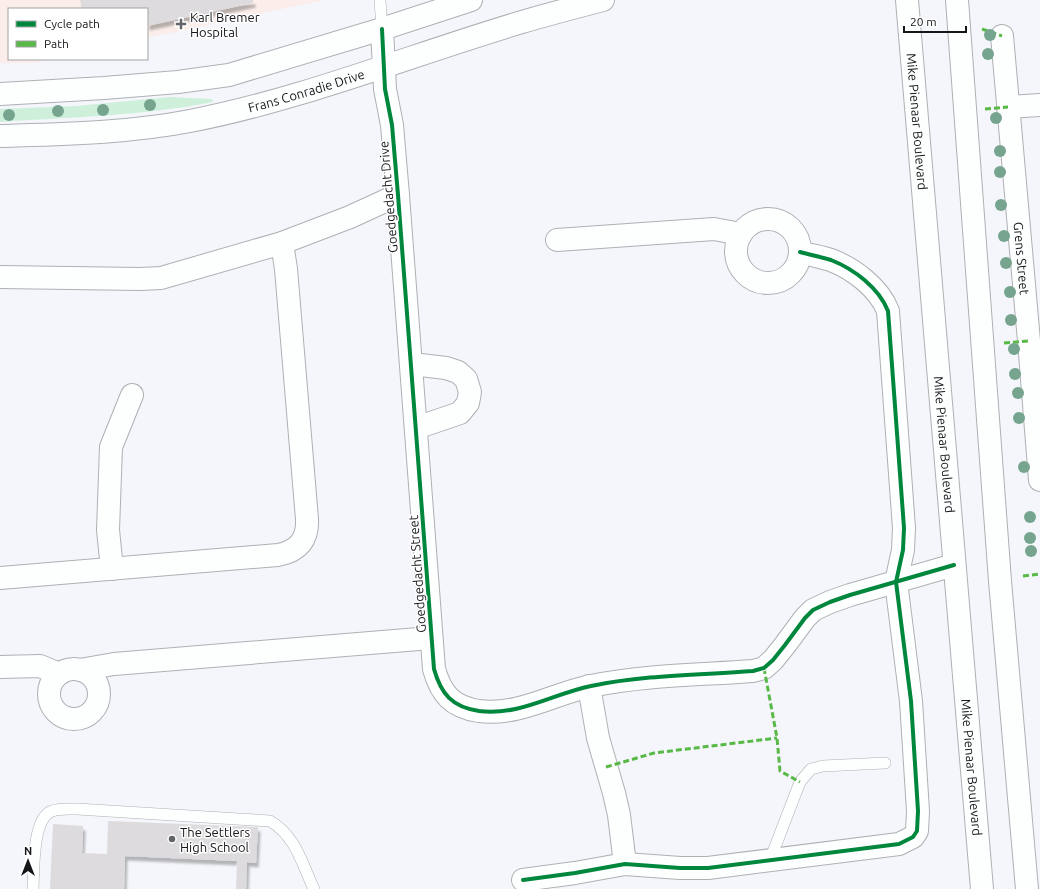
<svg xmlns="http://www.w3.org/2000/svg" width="1040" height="889" viewBox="0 0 1040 889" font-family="Ubuntu,sans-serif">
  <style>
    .medical { fill: #faedea }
    .green { fill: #cef0db }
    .building { fill: #dddbdd; filter: url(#shadow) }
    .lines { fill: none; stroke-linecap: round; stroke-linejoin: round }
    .service-casing { stroke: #aeb0b4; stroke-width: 12 }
    .minor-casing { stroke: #aeb0b4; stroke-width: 24 }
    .secondary-casing { stroke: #aeb0b4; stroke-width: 24 }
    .service { stroke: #fdfefe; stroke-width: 11 }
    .minor { stroke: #fdfefe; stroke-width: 22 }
    .secondary { stroke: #fdfefe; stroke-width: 22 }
    .quiet { stroke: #58b947; stroke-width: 3; stroke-dasharray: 6 3; stroke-linecap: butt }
    .cycleway-casing { stroke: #fff; stroke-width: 6 }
    .cycleway { stroke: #00873e; stroke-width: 4 }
    .tree { fill: #76a48e }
    .poi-dot { fill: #636469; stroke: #fff; stroke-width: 1.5 }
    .labels { text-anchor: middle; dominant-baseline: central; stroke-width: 3; stroke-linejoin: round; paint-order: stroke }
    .poi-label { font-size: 13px; fill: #15161a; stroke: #fff; text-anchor: start }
    .street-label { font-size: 13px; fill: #15161a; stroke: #fff }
  </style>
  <defs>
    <filter id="shadow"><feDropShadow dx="2.5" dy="4.5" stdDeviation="1" flood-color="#0004"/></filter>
  </defs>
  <rect width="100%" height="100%" fill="#f4f6fb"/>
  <path class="medical" d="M0 0H324L147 38V9H9V59H52L35 63H0Z"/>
  <path class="green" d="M170 97 212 99 213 102C143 116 71 117 0 122V109L76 106Z"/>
  <g class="building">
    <path d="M80 0H253V3L147 26V9H82Z"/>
    <path d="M108 821 258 827 256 863 247 862 246 889H236L237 861 125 856 124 889H50L53 824 83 826 82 853 107 854Z"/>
  </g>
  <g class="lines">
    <defs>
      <g id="service">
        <path d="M380 0 382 29"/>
        <path d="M770 860 800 782 811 769 823 766 885 763"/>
        <path d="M33 889C34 871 32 818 52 811 60 808 69 809 77 809L270 821C296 836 302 864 314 889"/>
      </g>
      <g id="minor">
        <path d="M382 29 385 89 392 125 398 195 434 669C441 694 452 707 479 711 520 716 552 694 591 686 644 675 699 675 753 671L764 668 773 660 785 645 805 618 813 610 830 602 850 595 954 565"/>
        <path id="s1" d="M1002 36 1029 341 1040 480"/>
        <path d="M1008 107 1040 105"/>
        <circle cx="768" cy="251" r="32"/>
        <path d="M557 240 714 229 741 234"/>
        <path d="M0 277 140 279 161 278 282 243 350 217 398 195"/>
        <path d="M412 364 446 368 458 372 466 379 470 392 468 403 460 413 416 428"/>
        <path d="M112 569 108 530 111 447 132 395"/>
        <path d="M0 578 278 555C299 551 308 539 307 519L286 269 282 243"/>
        <path d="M0 667 40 666 59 674"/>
        <circle cx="74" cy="694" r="25"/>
        <path d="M80 670 114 664 431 638"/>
        <path d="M589 686 598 738 614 793 619 815 625 864"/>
        <path d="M523 880 575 873 625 864 680 868H708L899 844 913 837 917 831 918 811 911 701 896 582 903 550 904 528 888 311C879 288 854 269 831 260 821 257 811 255 800 252"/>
      </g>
      <g id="secondary">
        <path id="s2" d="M907 0 982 889"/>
        <path d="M957 0 1000 581 1027 889"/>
        <path d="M0 94 104 88 178 82 229 75 382 29 471 0"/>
        <path id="s3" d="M0 136C63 134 128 133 190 121 303 99 411 55 522 22 549 14 576 7 603 0"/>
      </g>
    </defs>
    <use href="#service" class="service-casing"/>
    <use href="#minor" class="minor-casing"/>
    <use href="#secondary" class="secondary-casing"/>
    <use href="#service" class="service"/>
    <use href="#minor" class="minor"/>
    <use href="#secondary" class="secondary"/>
    <g class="quiet">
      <path d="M982 29 1002 36"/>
      <path d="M985 109 1008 107"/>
      <path d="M1004 343 1029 341"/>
      <path d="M1023 576 1040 574"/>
      <path d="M764 668 777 738 780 771 800 782"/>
      <path d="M606 767 654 753 777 738"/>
    </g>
    <defs>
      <g id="cycleway">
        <path d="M382 29 385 89 392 125 398 195 434 669C441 694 452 707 479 711 520 716 552 694 591 686 644 675 699 675 753 671L764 668 773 660 785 645 805 618 813 610 830 602 850 595 954 565"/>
        <path d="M523 880 575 873 625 864 680 868H708L899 844 913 837 917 831 918 811 911 701 896 582 903 550 904 528 888 311C879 288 854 269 831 260 821 257 811 255 800 252"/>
      </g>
    </defs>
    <use href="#cycleway" class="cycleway-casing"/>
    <use href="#cycleway" class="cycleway"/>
  </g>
  <g class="tree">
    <circle cx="990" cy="35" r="6"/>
    <circle cx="988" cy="54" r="6"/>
    <circle cx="150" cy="105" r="6"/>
    <circle cx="103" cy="110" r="6"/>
    <circle cx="58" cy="111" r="6"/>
    <circle cx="9" cy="115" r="6"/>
    <circle cx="996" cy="118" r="6"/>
    <circle cx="1000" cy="151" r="6"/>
    <circle cx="1000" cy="172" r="6"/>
    <circle cx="1001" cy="205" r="6"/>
    <circle cx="1004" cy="236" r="6"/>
    <circle cx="1006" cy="263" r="6"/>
    <circle cx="1010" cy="292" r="6"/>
    <circle cx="1011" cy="320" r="6"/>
    <circle cx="1014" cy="349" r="6"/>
    <circle cx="1015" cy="374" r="6"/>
    <circle cx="1018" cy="393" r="6"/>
    <circle cx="1019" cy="418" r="6"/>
    <circle cx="1024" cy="467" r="6"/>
    <circle cx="1030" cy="517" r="6"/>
    <circle cx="1030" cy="538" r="6"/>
    <circle cx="1031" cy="551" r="6"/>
  </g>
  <g class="poi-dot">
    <path d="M179 18h4v4h4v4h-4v4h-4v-4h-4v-4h4z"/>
    <circle cx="172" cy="839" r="4"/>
  </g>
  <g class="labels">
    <g class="poi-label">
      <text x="190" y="17">Karl Bremer<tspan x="190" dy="15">Hospital</tspan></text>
      <text x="180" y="832">The Settlers<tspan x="180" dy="15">High School</tspan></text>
    </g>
    <g class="street-label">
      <text stroke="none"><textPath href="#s3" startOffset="311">Frans Conradie Drive</textPath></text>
      <text stroke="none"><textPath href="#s2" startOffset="122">Mike Pienaar Boulevard</textPath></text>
      <text transform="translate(388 197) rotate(-95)">Goedgedacht Drive</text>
      <text stroke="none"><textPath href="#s1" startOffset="223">Grens Street</textPath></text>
      <text stroke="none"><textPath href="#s2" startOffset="446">Mike Pienaar Boulevard</textPath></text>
      <text transform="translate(417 574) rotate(-94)">Goedgedacht Street</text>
      <text stroke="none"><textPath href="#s2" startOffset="770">Mike Pienaar Boulevard</textPath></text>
    </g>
  </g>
  <rect x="8" y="8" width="140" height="52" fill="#ffffff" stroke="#a1a2a3"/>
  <rect x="16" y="21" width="20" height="6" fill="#00873e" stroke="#a1a2a3"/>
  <text x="44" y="28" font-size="12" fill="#15161a">Cycle path</text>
  <rect x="16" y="41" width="20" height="6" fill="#58b947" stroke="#a1a2a3"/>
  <text x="44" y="48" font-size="12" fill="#15161a">Path</text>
  <g transform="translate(28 861)" stroke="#ffffff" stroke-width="3" paint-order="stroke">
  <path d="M0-3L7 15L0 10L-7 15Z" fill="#15161a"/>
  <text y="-6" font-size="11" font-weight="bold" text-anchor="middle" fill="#15161a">N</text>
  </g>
  <path d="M904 26v6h62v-6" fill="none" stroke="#15161a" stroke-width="2"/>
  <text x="910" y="26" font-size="12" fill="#15161a" stroke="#ffffff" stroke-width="3" paint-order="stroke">20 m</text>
</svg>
